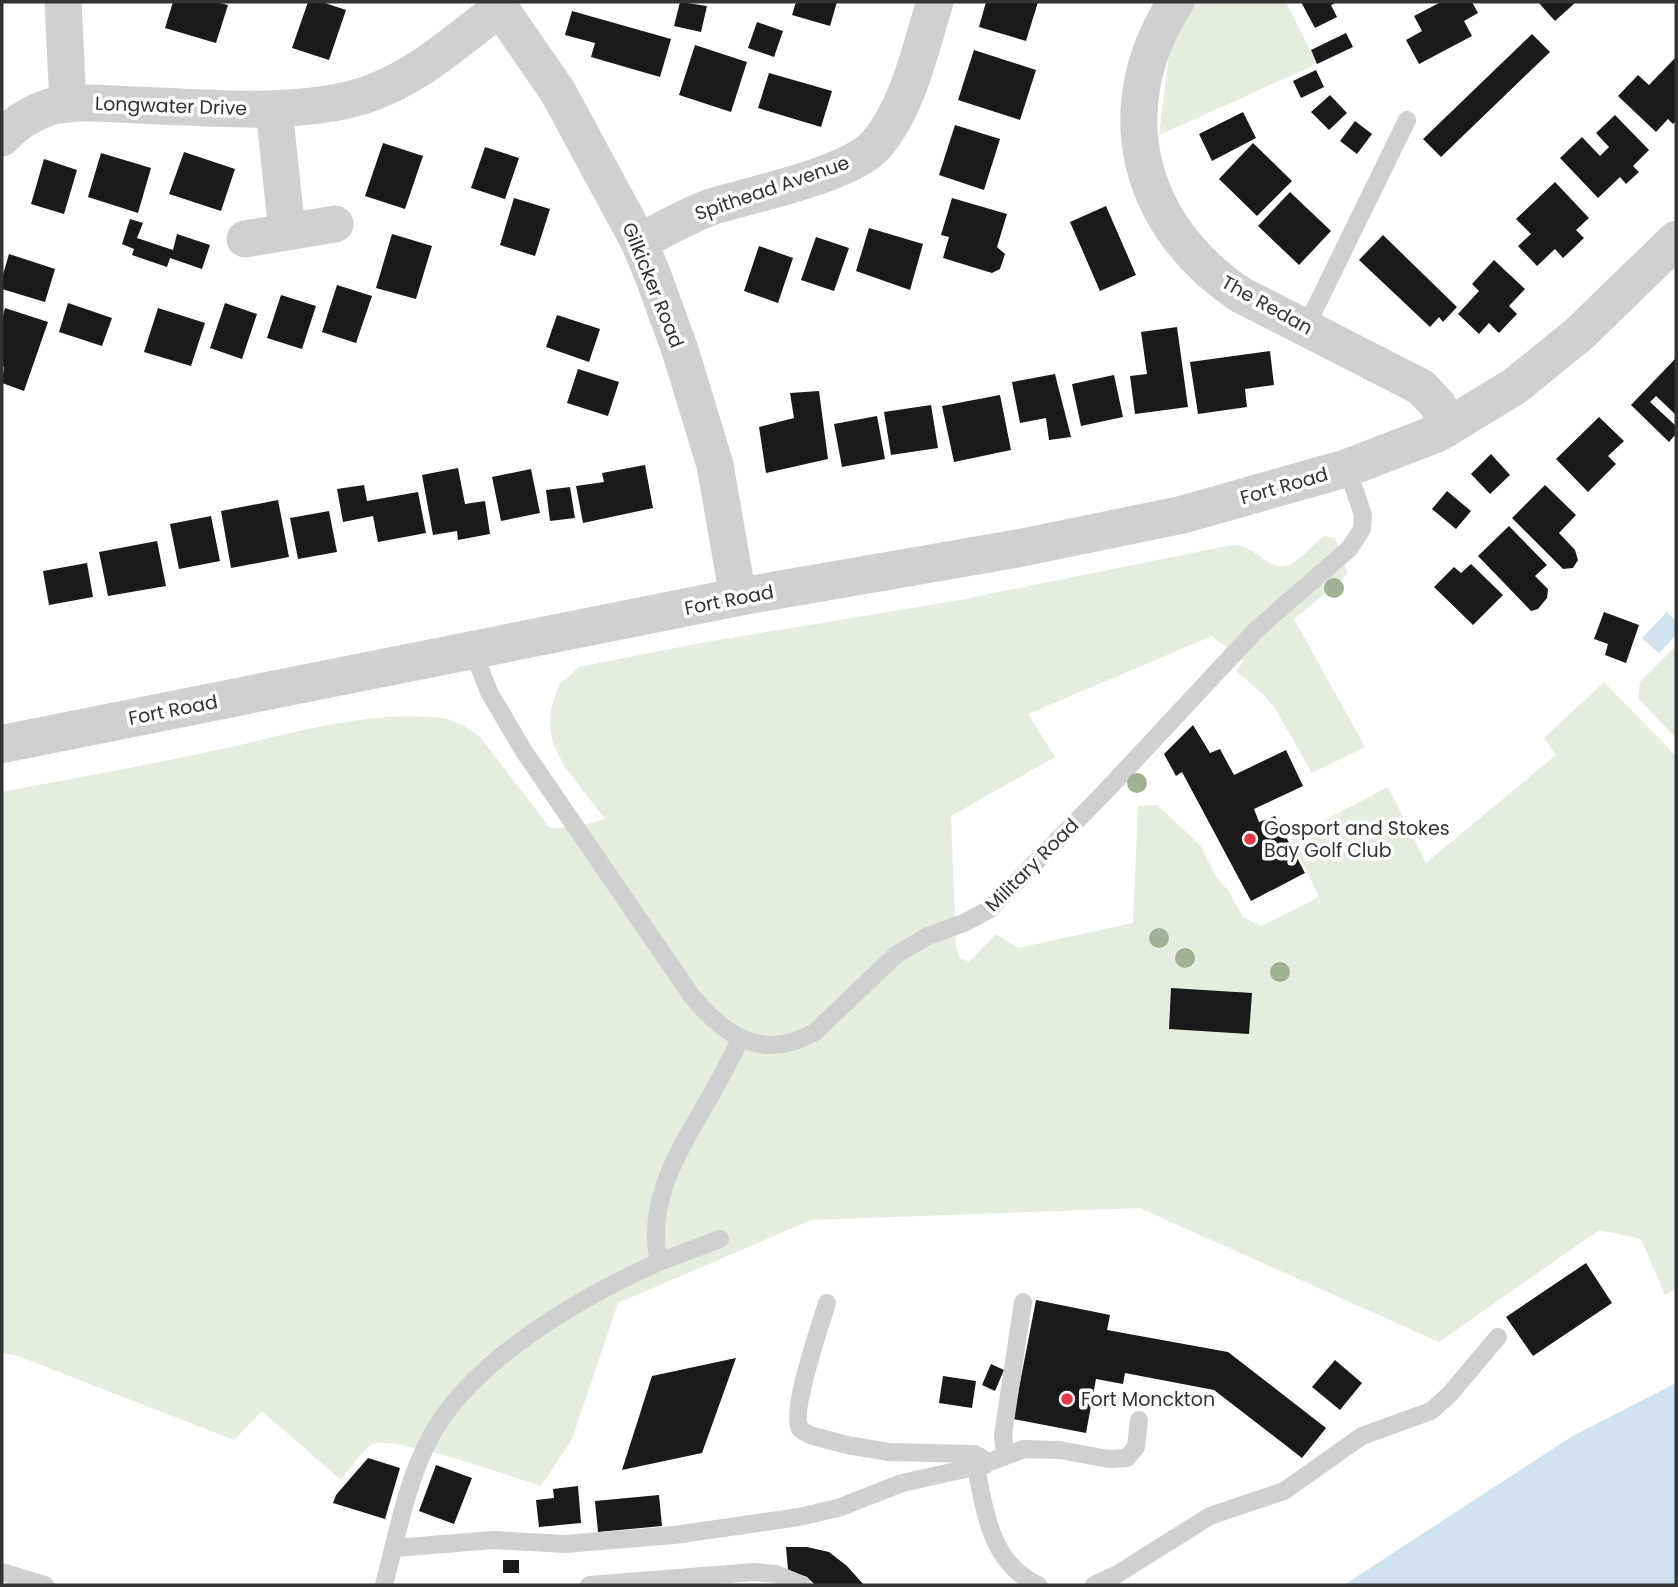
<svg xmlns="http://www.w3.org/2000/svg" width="1678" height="1587" viewBox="0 0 1678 1587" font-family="Poppins,sans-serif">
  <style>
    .green { fill: #e6ecdf }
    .water { fill: #cfe2ee }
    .building { fill: #1a1a1a }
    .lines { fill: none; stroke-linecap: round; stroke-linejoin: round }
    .service { stroke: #d0d0d0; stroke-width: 18 }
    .minor { stroke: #d0d0d0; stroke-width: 37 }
    .tertiary { stroke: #d0d0d0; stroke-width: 38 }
    .tree { fill: #a2b095 }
    .poi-dot { fill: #e63946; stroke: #fff; stroke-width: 2.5 }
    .labels { text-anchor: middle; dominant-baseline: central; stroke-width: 7; stroke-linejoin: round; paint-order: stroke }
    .street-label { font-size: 19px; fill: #333; stroke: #fff }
    .poi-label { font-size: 19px; fill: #333; stroke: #fff; text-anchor: start }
  </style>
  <rect width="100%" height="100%" fill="#fff"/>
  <g class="green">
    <path d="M1194 2H1286L1317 64 1159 135 1170 46Z"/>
    <path d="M1325 536 1335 538 1348 574 1294 619 1365 747 1312 773 1275 708 1264 695 1236 671 1244 661 1212 636 1028 714 1055 757 951 816 956 944 959 957 969 962 996 934 1018 948 1133 923 1138 806 1157 805 1200 845 1215 875 1229 892 1243 917 1261 926 1319 897 1291 838 1388 787 1426 863 1556 755 1544 738 1604 682 1676 756V1287L1665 1295 1641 1239 1599 1230 1439 1342 1140 1208 811 1220 618 1303 572 1439 541 1486C513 1477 394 1435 373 1444 364 1448 348 1472 341 1480L262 1411 234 1440 18 1356 2 1353V792C75 778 149 765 222 749 291 734 361 712 432 717 451 718 465 725 480 737L550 828 577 827 605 819 565 767 553 744 550 726 551 709 559 685 579 667 706 642 955 601 1232 545C1254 544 1270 573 1289 565 1303 559 1312 544 1325 536Z"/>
    <path d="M1676 646V738L1638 698 1640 682Z"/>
  </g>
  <g class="water">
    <path d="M1667 612 1676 621V635L1659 653 1642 638Z"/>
    <path d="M1676 1383V1585H1344L1571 1437Z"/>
  </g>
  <g class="building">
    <path d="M173 2H217L228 5 216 43 165 28Z"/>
    <path d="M308 2H322L346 10 329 60 292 48Z"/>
    <path d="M680 2 707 6 701 32 674 26Z"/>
    <path d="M796 2H837L830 26 792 15Z"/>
    <path d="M986 2H1038L1026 41 979 27Z"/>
    <path d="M1301 2H1338L1331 5 1337 17 1315 28Z"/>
    <path d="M1441 2H1472L1478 13 1464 21 1472 36 1419 64 1406 40 1422 31 1414 16Z"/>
    <path d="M1538 2H1576L1555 21Z"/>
    <path d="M572 11 671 39 660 77 591 57 595 43 565 35Z"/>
    <path d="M757 22 783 31 774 57 748 48Z"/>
    <path d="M1346 33 1353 47 1317 64 1311 50Z"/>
    <path d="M1532 34 1550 52 1441 157 1423 139Z"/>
    <path d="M695 45 747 62 731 112 679 95Z"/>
    <path d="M974 50 1036 70 1020 120 958 100Z"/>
    <path d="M1676 57V121L1673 124 1668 119 1656 132 1618 96 1638 75 1649 85Z"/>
    <path d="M1316 70 1324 87 1301 98 1293 81Z"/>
    <path d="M769 73 832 91 821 127 758 108Z"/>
    <path d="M1330 95 1347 113 1329 130 1311 112Z"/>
    <path d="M1243 112 1256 138 1212 161 1199 134Z"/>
    <path d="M1615 115 1649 150 1633 166 1639 172 1626 184 1620 177 1598 198 1560 158 1582 137 1600 156 1609 147 1596 133Z"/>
    <path d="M1355 121 1372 134 1357 154 1340 141Z"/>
    <path d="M955 125 1000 139 984 190 939 175Z"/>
    <path d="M383 143 423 156 405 209 365 196Z"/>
    <path d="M1253 143 1292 181 1257 216 1219 179Z"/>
    <path d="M485 147 519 158 505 199 471 188Z"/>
    <path d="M184 152 235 169 221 211 169 194Z"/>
    <path d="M101 153 151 168 138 213 88 197Z"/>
    <path d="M44 159 77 170 64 214 31 204Z"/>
    <path d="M1555 182 1589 218 1576 230 1584 238 1563 258 1555 249 1537 266 1518 246 1531 234 1516 219Z"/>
    <path d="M1290 192 1331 231 1299 265 1258 226Z"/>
    <path d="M514 198 550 209 535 256 500 245Z"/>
    <path d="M952 198 1007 214 997 247 1005 254 1000 269 992 273 943 258 949 237 941 235Z"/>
    <path d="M1106 206 1136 275 1100 291 1070 222Z"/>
    <path d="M130 219 143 223 137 238 173 250 177 234 210 245 202 269 170 258 167 267 132 255 134 249 122 244Z"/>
    <path d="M869 228 923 244 910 290 856 271Z"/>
    <path d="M392 234 432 246 416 299 376 288Z"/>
    <path d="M1383 235 1457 307 1443 322 1439 317 1430 327 1359 260Z"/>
    <path d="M816 237 849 248 834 291 801 280Z"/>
    <path d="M759 246 793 258 778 303 744 291Z"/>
    <path d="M9 254 55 269 45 302 2 289V278Z"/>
    <path d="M1494 260 1525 289 1509 306 1517 314 1499 333 1489 323 1479 334 1458 314 1479 291 1472 284Z"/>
    <path d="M337 285 372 296 356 343 322 332Z"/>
    <path d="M281 295 316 306 302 349 267 338Z"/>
    <path d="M68 303 112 318 102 346 59 332Z"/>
    <path d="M225 303 257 314 242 359 210 348Z"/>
    <path d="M5 308 48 322 24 391 2 383 4 367 2 366V319Z"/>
    <path d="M158 308 205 323 191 366 144 352Z"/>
    <path d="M557 315 600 329 589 362 546 347Z"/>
    <path d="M1177 327 1188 407 1135 414 1130 376 1147 374 1141 332Z"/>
    <path d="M1270 351 1274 385 1245 389 1247 407 1198 414 1190 362Z"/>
    <path d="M1676 358V415L1656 396 1650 402 1676 426V434L1669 442 1631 405Z"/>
    <path d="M578 369 619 382 608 416 567 403Z"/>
    <path d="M1055 374 1071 437 1049 440 1046 418 1020 423 1012 382Z"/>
    <path d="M1114 375 1123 417 1081 426 1072 384Z"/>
    <path d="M819 391 828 459 766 473 759 427 794 418 790 393Z"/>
    <path d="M1000 395 1011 450 954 462 942 406Z"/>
    <path d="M931 405 938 448 891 455 884 412Z"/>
    <path d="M877 416 885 459 842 467 834 424Z"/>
    <path d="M1599 417 1624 441 1608 456 1616 464 1588 492 1556 459Z"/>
    <path d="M1491 454 1510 475 1490 494 1471 474Z"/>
    <path d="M645 465 653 508 583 523 576 486 604 482 602 473Z"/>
    <path d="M458 468 465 504 485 501 490 534 458 540 457 531 433 535 422 475Z"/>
    <path d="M531 469 540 513 501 521 492 477Z"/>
    <path d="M364 485 367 501 418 492 426 533 378 542 373 516 343 522 337 489Z"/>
    <path d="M1545 485 1576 515 1559 533 1575 550 1578 560 1573 568 1563 569 1512 518Z"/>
    <path d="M570 487 575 518 550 521 546 490Z"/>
    <path d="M1447 491 1471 511 1456 529 1432 509Z"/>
    <path d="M278 500 289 557 231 568 221 511Z"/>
    <path d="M329 511 337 552 298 559 290 518Z"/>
    <path d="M211 516 220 561 179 569 170 524Z"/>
    <path d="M1509 526 1547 565 1535 576 1548 589 1547 598 1538 609 1531 611 1478 556Z"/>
    <path d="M157 541 166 586 108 596 99 552Z"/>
    <path d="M87 563 93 597 49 605 43 571Z"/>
    <path d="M1471 564 1503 595 1473 625 1434 587 1454 567 1461 573Z"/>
    <path d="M1604 612 1639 625 1626 663 1605 655 1608 644 1594 639Z"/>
    <path d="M1193 725 1210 753 1220 749 1234 775 1286 750 1303 786 1254 809 1259 822 1275 816 1305 873 1251 901 1182 772 1176 776 1164 754Z"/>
    <path d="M1171 988 1252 993 1249 1034 1169 1029Z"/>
    <path d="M1586 1263 1612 1303 1533 1356 1506 1317Z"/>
    <path d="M1036 1300 1110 1315 1107 1330 1228 1352 1326 1428 1302 1458 1214 1390 1125 1373 1123 1384 1096 1379 1086 1433 1013 1419Z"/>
    <path d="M736 1358 702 1453 622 1470 652 1376Z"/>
    <path d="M1335 1360 1362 1383 1340 1410 1312 1387Z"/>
    <path d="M991 1364 1004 1370 995 1391 982 1385Z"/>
    <path d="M943 1376 976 1381 972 1408 939 1403Z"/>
    <path d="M368 1458 400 1468 385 1519 333 1503 336 1495Z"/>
    <path d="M436 1465 472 1478 454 1524 419 1511Z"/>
    <path d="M578 1486 581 1523 539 1527 536 1500 554 1498 553 1489Z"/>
    <path d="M659 1495 662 1526 598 1532 595 1501Z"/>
    <path d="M786 1547H807L829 1552 847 1566 864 1585H815L807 1577 788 1570Z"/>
    <rect x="503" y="1560" width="16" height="13"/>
  </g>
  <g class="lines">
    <g class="service">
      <path d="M1306 327 1407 120"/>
      <path d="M473 651 489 692 523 750 691 995C724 1036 763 1062 815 1032L897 954 928 936 964 923 990 909 1104 793 1256 630 1350 548 1362 529 1363 515 1347 468"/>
      <path d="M659 1262 720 1239"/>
      <path d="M827 1303C820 1327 790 1411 800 1429L810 1435 847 1445 889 1452 975 1454 982 1458 985 1465"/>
      <path d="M1005 1455 1003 1435 1023 1302"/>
      <path d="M976 1467C985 1512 991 1564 1038 1585"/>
      <path d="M394 1548 494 1540 565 1544 674 1535 799 1517 838 1508 902 1483 979 1466 1024 1449 1059 1450 1109 1459 1127 1458 1136 1447 1139 1420"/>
      <path d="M2 1572 45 1585"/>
      <path d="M384 1585C397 1536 406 1483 430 1438 471 1360 581 1297 659 1262 644 1196 686 1141 716 1086 725 1070 733 1054 741 1038"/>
      <path d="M589 1585 754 1572 776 1574 802 1585"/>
      <path d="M1094 1585 1116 1575 1210 1516 1284 1491 1362 1436 1431 1411 1449 1395 1498 1337"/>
    </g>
    <g class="minor">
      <path d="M63 2 68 104"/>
      <path d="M496 2 558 92 639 242 652 273 680 350 715 465 738 597"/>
      <path d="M1176 2C1107 108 1137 226 1241 295L1421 387 1438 405 1448 427"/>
      <path d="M274 109 287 232"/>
      <path d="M2 138C15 123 31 113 50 107 77 100 107 104 135 105 207 107 282 116 352 99 409 85 454 43 500 8"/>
      <path d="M245 239 335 224"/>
      <path d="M639 242C663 230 686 216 711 207 753 194 849 175 876 145 909 106 920 49 935 2"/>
    </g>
    <path class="tertiary" d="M2 744 738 597 1020 548 1181 515 1347 468 1438 433 1515 386 1579 334 1676 240"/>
  </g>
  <g class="tree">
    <circle cx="1334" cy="588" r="10"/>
    <circle cx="1137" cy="783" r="10"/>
    <circle cx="1159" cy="938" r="10"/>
    <circle cx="1185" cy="958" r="10"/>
    <circle cx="1280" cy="972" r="10"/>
  </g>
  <g class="poi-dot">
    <circle cx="1250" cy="839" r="7"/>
    <circle cx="1067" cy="1399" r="7"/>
  </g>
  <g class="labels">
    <g class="street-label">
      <text transform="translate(171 106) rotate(2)">Longwater Drive</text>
      <text transform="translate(772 188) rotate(-19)">Spithead Avenue</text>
      <text transform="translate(653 285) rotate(68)">Gilkicker Road</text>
      <text transform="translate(1267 305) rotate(29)">The Redan</text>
      <text transform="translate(1284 486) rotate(-16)">Fort Road</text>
      <text transform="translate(729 600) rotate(-11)">Fort Road</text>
      <text transform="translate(173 710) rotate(-11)">Fort Road</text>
      <text transform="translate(1032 865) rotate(-45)">Military Road</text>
    </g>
    <g class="poi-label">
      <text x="1264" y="828">Gosport and Stokes<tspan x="1264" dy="22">Bay Golf Club</tspan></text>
      <text x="1081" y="1399">Fort Monckton</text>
    </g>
  </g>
  <rect width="1678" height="1587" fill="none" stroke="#333333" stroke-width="7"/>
</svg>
